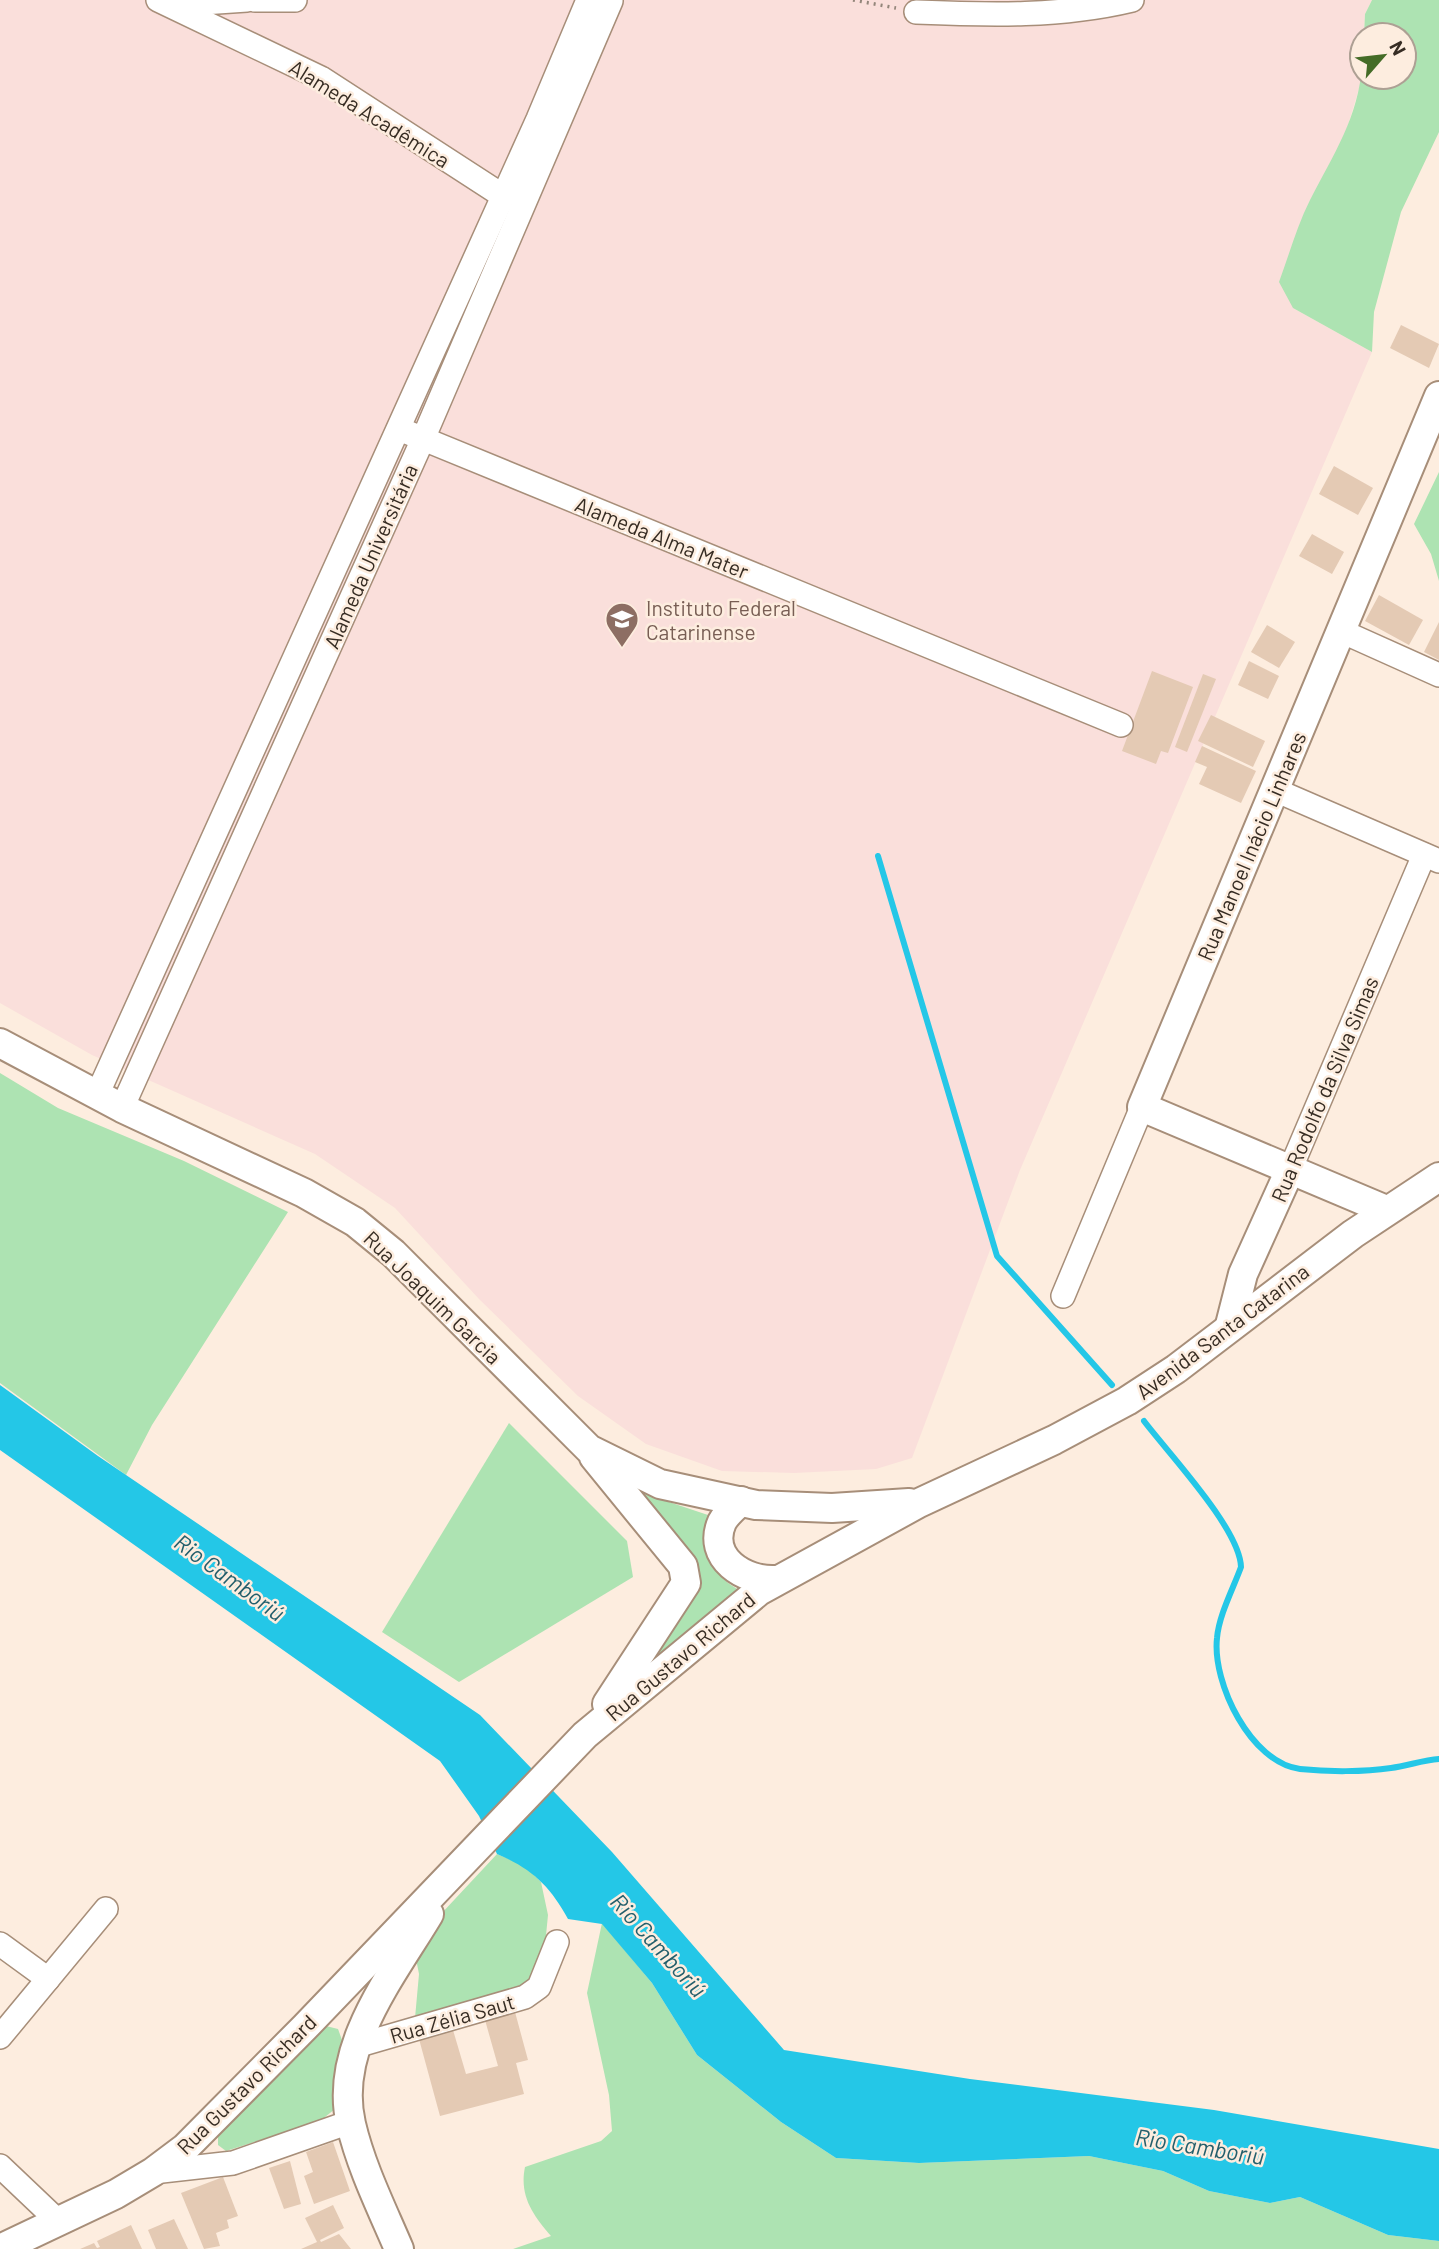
<svg xmlns="http://www.w3.org/2000/svg" width="1439" height="2249" viewBox="0 0 1439 2249" font-family="Barlow,sans-serif">
  <style>
    .education { fill: #fadfdb }
    .green { fill: #ade3b2 }
    .water { fill: #24c7e7 }
    .lines { fill: none; stroke-linecap: round; stroke-linejoin: round }
    .stream { stroke: #24c7e7; stroke-width: 6 }
    .building { fill: #e4cab4 }
    .minor-casing { stroke: #a78e79; stroke-width: 26 }
    .major-casing { stroke: #a78e79; stroke-width: 32 }
    .path { stroke: #93867b; stroke-width: 3.5; stroke-dasharray: 2 5; stroke-linecap: butt }
    .minor { stroke: #fff; stroke-width: 23 }
    .major { stroke: #fff; stroke-width: 28 }
    .labels { text-anchor: middle; dominant-baseline: central; stroke-width: 5; stroke-linejoin: round; paint-order: stroke }
    .street-label { font-size: 21px; fill: #362c23; stroke: #fdeddf }
    .education-label { font-size: 21px; fill: #785e54; stroke: #fdeddf; text-anchor: start }
    .water-label { font-size: 23px; font-style: italic; fill: #245f6c; stroke: #fdeddf }
  </style>
  <rect width="100%" height="100%" fill="#fdeddf"/>
  <path class="education" d="M0 0H1372L1365 14 1361 82 1342 145 1309 202 1293 308 1372 352 1020 1170 912 1458 876 1469 794 1473 722 1471 646 1444 578 1396 479 1299 395 1208 315 1154 92 1055 0 1003Z"/>
  <g class="green">
    <path d="M1372 0H1439V132L1401 212 1374 312 1372 352 1293 308 1279 282C1289 255 1297 226 1310 200 1333 155 1359 117 1362 64V77H1404V35H1364L1365 14Z"/>
    <path d="M1439 472V581L1431 554 1414 524Z"/>
    <path d="M0 1073 58 1108 184 1161 288 1212 152 1425 126 1475 0 1383Z"/>
    <path d="M509 1423 627 1541 633 1577 459 1682 382 1632Z"/>
    <path d="M627 1480 669 1502 708 1515C698 1547 710 1574 739 1590L706 1615 647 1670 643 1666 682 1618 691 1596Z"/>
    <path d="M497 1854 525 1866 541 1882 548 1915 542 1976 530 1989 415 2018 419 1974 413 1944Z"/>
    <path d="M602 1923 652 1983 697 2055 781 2122 836 2158 919 2163 1089 2156 1163 2171 1209 2191 1270 2203 1300 2197 1388 2235 1439 2241V2249H513L551 2236C533 2215 519 2196 525 2167L601 2141 612 2131 609 2095 587 1993Z"/>
    <path d="M322 2025 338 2029 342 2040 335 2109 320 2121 226 2151 218 2145V2130Z"/>
  </g>
  <path class="water" d="M0 1385 98 1456 480 1715 612 1852 784 2050 970 2079 1214 2110 1439 2149V2241L1388 2235 1300 2197 1270 2203 1209 2191 1163 2171 1089 2156 919 2163 836 2158 781 2122 697 2055 652 1983 602 1924 568 1919C550 1886 532 1869 497 1854L479 1816 440 1761 0 1450Z"/>
  <g class="lines">
    <g class="stream">
      <path d="M878 856 997 1256 1112 1385"/>
      <path d="M1144 1421C1169 1454 1240 1529 1241 1567 1233 1589 1219 1615 1217 1638 1212 1683 1251 1763 1300 1769 1328 1772 1364 1772 1391 1768 1407 1766 1423 1760 1439 1759"/>
    </g>
  </g>
  <g class="building">
    <path d="M1401 325 1439 344 1429 368 1390 348Z"/>
    <path d="M1334 466 1373 488 1358 515 1319 494Z"/>
    <path d="M1312 534 1344 552 1332 574 1299 556Z"/>
    <path d="M1379 595 1423 620 1409 645 1365 621Z"/>
    <path d="M1439 622V660L1424 652Z"/>
    <path d="M1267 625 1295 642 1279 668 1251 652Z"/>
    <path d="M1249 661 1279 676 1268 699 1238 685Z"/>
    <path d="M1152 671 1193 687 1168 753 1161 751 1156 764 1122 751Z"/>
    <path d="M1203 674 1216 679 1187 752 1175 747Z"/>
    <path d="M1211 715 1265 741 1253 767 1198 741Z"/>
    <path d="M1202 746 1256 771 1241 803 1199 784 1207 767 1195 762Z"/>
    <path d="M515 2012 528 2060 516 2063 524 2094 440 2116 419 2039 453 2030 466 2074 498 2066 485 2020Z"/>
    <path d="M333 2142 350 2191 314 2204 304 2176 313 2172 306 2152Z"/>
    <path d="M290 2161 301 2204 284 2209 269 2168Z"/>
    <path d="M223 2177 238 2216 227 2220 229 2228 216 2233 220 2246 204 2249 181 2193Z"/>
    <path d="M333 2205 344 2228 320 2240 321 2242 339 2234 351 2249H301L317 2242 305 2218Z"/>
    <path d="M174 2219 188 2249H156L148 2230Z"/>
    <path d="M131 2225 142 2249H80L94 2243 97 2248 100 2247 97 2241Z"/>
  </g>
  <g class="lines">
    <defs>
      <g id="minor">
        <path d="M158 0 321 78 503 196"/>
        <path d="M255 0H295"/>
        <path d="M173 5 247 0"/>
        <path d="M916 12C990 15 1061 17 1132 0"/>
        <path d="M409 433 1121 725"/>
        <path d="M1341 631 1439 675"/>
        <path d="M1275 790 1439 861"/>
        <path d="M97 1095 538 119 588 0"/>
        <path d="M122 1108 423 439 611 1"/>
        <path d="M1290 1170 1424 855"/>
        <path d="M1063 1296 1142 1107"/>
        <path d="M0 1944 48 1979"/>
        <path d="M0 2037 106 1909"/>
        <path d="M356 2046 525 1997 539 1987 557 1942"/>
        <path d="M0 2166 59 2222"/>
        <path d="M153 2172 233 2163 350 2122"/>
      </g>
      <g id="major">
        <path d="M0 1043 122 1108 304 1193 355 1222 393 1253 589 1449 660 1484 756 1505 832 1508 909 1503"/>
        <path d="M1386 1210 1142 1107 1439 396"/>
        <path d="M1230 1325 1243 1274 1290 1170"/>
        <path d="M594 1457 683 1566 686 1583 607 1704"/>
        <path d="M741 1501C735 1507 726 1514 722 1522 706 1558 745 1582 776 1580"/>
        <path d="M0 2249 116 2194 153 2172 185 2148 305 2027 585 1735 759 1591 919 1503 1054 1440 1127 1401 1176 1369 1353 1234 1439 1177"/>
        <path d="M399 2249C382 2209 361 2167 351 2124 333 2048 392 1976 429 1914"/>
      </g>
    </defs>
    <use href="#minor" class="minor-casing"/>
    <use href="#major" class="major-casing"/>
    <path class="path" d="M853 0 896 8"/>
    <use href="#minor" class="minor"/>
    <use href="#major" class="major"/>
  </g>
  <defs>
    <symbol id="university-pin" viewBox="-11 -11 22 30"><path d="M0 17L-7.5 6A9.5 9.5 0 1 1 7.5 6Z" fill="#8d6e63" stroke="#fdeddf"/><path d="M0-5L7-2L0 1L-7-2ZM-4 1L0 2.5L4 1V4Q0 6-4 4Z" fill="#fff"/></symbol>
  </defs>
  <g fill-rule="evenodd">
    <use href="#university-pin" x="603" y="600" width="38" height="52"/>
  </g>
  <g class="labels">
    <g class="street-label">
      <text transform="translate(370 113) rotate(32)">Alameda Acadêmica</text>
      <text transform="translate(662 537) rotate(22)">Alameda Alma Mater</text>
      <text transform="translate(370 556) rotate(-66)">Alameda Universitária</text>
      <text transform="translate(1251 846) rotate(-67)">Rua Manoel Inácio Linhares</text>
      <text transform="translate(1324 1089) rotate(-67)">Rua Rodolfo da Silva Simas</text>
      <text transform="translate(433 1297) rotate(44)">Rua Joaquim Garcia</text>
      <text transform="translate(1222 1331) rotate(-37)">Avenida Santa Catarina</text>
      <text transform="translate(680 1656) rotate(-40)">Rua Gustavo Richard</text>
      <text transform="translate(452 2018) rotate(-16)">Rua Zélia Saut</text>
      <text transform="translate(246 2084) rotate(-45)">Rua Gustavo Richard</text>
    </g>
    <g class="education-label">
      <text x="646" y="607">Instituto Federal<tspan x="646" dy="24">Catarinense</tspan></text>
    </g>
    <g class="water-label">
      <text transform="translate(230 1577) rotate(36)">Rio Camboriú</text>
      <text transform="translate(659 1945) rotate(48)">Rio Camboriú</text>
      <text transform="translate(1200 2146) rotate(9)">Rio Camboriú</text>
    </g>
  </g>
  <g transform="translate(1383 56) rotate(62)"><circle r="33" fill="#fdeddf" stroke="#ada094" stroke-width="2"/>
  <path d="M0-5L12 26L0 18L-12 26Z" fill="#446c27"/>
  <text y="-10" font-size="19" font-weight="bold" text-anchor="middle" fill="#362c23">N</text>
  </g>
</svg>
